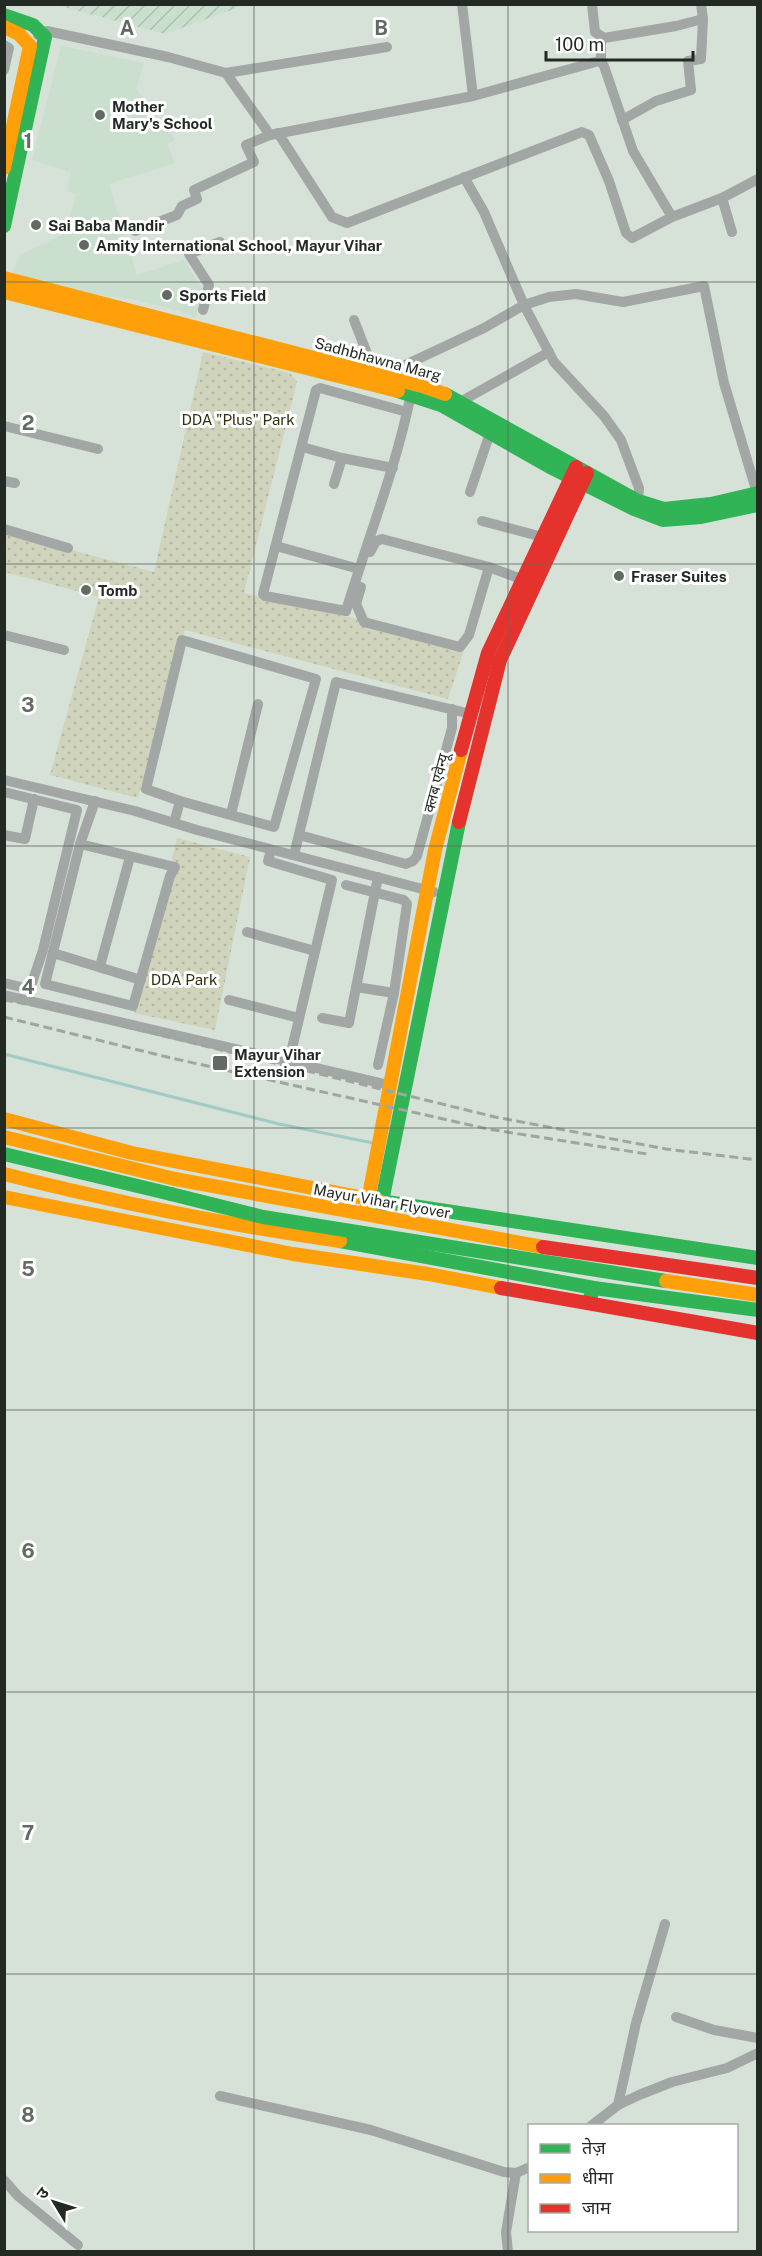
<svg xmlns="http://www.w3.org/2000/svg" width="762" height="2256" viewBox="0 0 762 2256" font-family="'Public Sans','Noto Sans Devanagari',sans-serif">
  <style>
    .built { fill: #cbdfce }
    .industrial { fill: url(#industrial-furrows) }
    .grass { fill: url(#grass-dots) }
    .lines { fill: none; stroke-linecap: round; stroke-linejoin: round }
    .stream { stroke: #a0cbc6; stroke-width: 3 }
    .street { stroke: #a2a7a5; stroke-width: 10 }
    .fast { stroke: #30b455; stroke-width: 14 }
    .slow { stroke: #ff9f0a; stroke-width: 14 }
    .jam { stroke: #e5322d; stroke-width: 14 }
    .rail { stroke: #9fa5a1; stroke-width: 3; stroke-dasharray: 9 4.5; stroke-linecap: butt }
    .fast-bridge { stroke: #30b455; stroke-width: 14 }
    .slow-bridge { stroke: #ff9f0a; stroke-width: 14 }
    .jam-bridge { stroke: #e5322d; stroke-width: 14 }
    .grid { fill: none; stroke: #626a63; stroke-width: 1.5; stroke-opacity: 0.55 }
    .poi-dot { fill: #626a63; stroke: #fff; stroke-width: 2 }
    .labels { text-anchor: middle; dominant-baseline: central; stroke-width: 6; stroke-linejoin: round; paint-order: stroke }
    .poi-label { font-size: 15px; font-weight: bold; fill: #232a24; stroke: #fff; text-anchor: start }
    .street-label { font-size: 15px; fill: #232a24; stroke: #fff }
    .park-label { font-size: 15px; fill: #33310d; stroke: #fff }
    .grid-label { font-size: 20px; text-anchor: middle; font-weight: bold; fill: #626a63; stroke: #fff; stroke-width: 6; stroke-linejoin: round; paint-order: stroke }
  </style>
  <defs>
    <pattern id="industrial-furrows" width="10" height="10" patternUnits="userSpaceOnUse" patternTransform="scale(1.5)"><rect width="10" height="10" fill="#cbdfce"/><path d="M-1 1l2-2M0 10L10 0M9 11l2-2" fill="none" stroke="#aec0b1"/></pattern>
    <pattern id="grass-dots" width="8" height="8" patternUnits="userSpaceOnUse" patternTransform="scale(1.5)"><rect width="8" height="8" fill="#d0d4bc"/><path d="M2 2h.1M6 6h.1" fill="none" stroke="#b2b6a1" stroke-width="1.8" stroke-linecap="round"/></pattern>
  </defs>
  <rect width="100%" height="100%" fill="#d6e1d8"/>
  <path class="built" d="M61 46 144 63 136 89 175 140 167 144 175 163 109 184 137 275 184 260 203 290 195 319 190 314 132 299 49 289 10 279 20 255 62 235 68 224 76 194 67 191 71 172 32 160Z"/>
  <path class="industrial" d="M56 5H245L165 34Z"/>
  <g class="grass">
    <path d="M203 352 290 373 297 382 244 593 466 644 448 699 185 630 138 798 50 775 99 597 5 572 4 532 154 572Z"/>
    <path d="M177 838 250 857 215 1030 134 1013Z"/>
  </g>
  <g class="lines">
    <path class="stream" d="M4 1054 279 1124 373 1143"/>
    <g class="street">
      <path d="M462 4 473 96"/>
      <path d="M592 4 595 32 604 38 676 26 703 19"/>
      <path d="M38 35 47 31 168 57 226 73 270 135 473 96 599 61 601 62"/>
      <path d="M601 37V62L604 66 633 151 672 217"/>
      <path d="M4 45 9 48 4 70"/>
      <path d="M226 73 387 47"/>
      <path d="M622 120 656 101 691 90 688 61 701 59 703 19 701 4"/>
      <path d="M278 133 332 217 347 223 582 132 589 135 609 181 626 233 632 238 672 217 722 198 758 179"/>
      <path d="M464 177 484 212 524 305 554 362 604 416 621 440 639 488 638 501"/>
      <path d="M722 198 732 232"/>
      <path d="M135 231 177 215 182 206 197 199 194 190 254 162 246 145 270 135"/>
      <path d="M203 310 209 285 189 254 220 242"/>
      <path d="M354 320 375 374"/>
      <path d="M390 378 403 366 484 328 524 305 549 297 576 294 623 302 704 286 724 383 757 493"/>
      <path d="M460 402 549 352"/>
      <path d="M407 412 320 388 316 390 263 594 265 596 346 611C368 538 396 468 411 394"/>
      <path d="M4 426 98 449"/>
      <path d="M302 447 342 458 393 468"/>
      <path d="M4 481 15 483"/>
      <path d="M334 484 342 458"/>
      <path d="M470 492 490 433"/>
      <path d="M482 521 543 537"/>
      <path d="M4 529 68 548"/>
      <path d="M276 546 359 569"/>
      <path d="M370 552 376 541 382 539 489 567 521 579"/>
      <path d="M361 587 356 604 364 622 460 647 469 635 489 567"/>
      <path d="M4 635 64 650"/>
      <path d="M4 780 135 811 197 830 434 892"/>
      <path d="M4 792 77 810 43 950 30 989 4 983"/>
      <path d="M231 814 258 704"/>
      <path d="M174 823 180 801 146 789 182 640 316 679 274 827 180 801"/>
      <path d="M4 835 25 839 34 799"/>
      <path d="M299 835 406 864 413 861 417 856 452 728V709"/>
      <path d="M80 844 175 867 170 876 133 1006 45 984 80 844 95 801"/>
      <path d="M271 850 268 861 332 880 289 1061"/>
      <path d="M294 855 336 682 471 714"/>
      <path d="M346 885 404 900 407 904 394 993 378 1065"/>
      <path d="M247 932 315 951"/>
      <path d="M53 953 141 980"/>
      <path d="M100 966 130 857"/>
      <path d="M356 987 394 993"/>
      <path d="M4 995 389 1085"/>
      <path d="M229 1000 299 1018"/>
      <path d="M322 1018 349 1023 378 877"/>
      <path d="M676 2017 714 2030 758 2038"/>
      <path d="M220 2096 371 2130 504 2172 516 2173 530 2167"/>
      <path d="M618 2105 636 2023 665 1924"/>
      <path d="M591 2126 618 2105 639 2095 672 2082 727 2068 758 2053"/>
      <path d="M4 2180 18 2196 78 2245"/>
      <path d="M508 2252 506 2232 516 2173"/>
    </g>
    <g class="fast">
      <path d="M4 15 33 25 45 37 4 226"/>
      <path d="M398 391 441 405 550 467 634 509 663 520 701 517 758 505"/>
      <path d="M445 394 638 501 664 509 711 504 758 493"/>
      <path d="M4 1154 171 1194"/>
      <path d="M380 1201 758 1258"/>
      <path d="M380 1211 459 822"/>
      <path d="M340 1241 594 1288 758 1310"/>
      <path d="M588 1303 594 1288"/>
    </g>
    <g class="slow">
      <path d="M4 27 19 34 30 46 4 168"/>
      <path d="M4 278 422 386 445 394"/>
      <path d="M4 292 398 391"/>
      <path d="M4 1119 132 1153 380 1201"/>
      <path d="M4 1137 175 1179"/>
      <path d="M4 1174C115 1202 226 1225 340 1241"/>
      <path d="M4 1197 293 1254 428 1274 501 1288"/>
      <path d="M366 1211 435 850 461 750"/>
    </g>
    <g class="jam">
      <path d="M461 750 488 653 576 467"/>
      <path d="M459 822 500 660 587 473"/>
      <path d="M501 1288 758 1333"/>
    </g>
    <g class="rail">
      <path d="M4 1000 54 1009 495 1117 666 1149 758 1160"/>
      <path d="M4 1017 167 1057 488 1129 647 1154"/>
    </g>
    <path class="fast-bridge" d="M171 1194 263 1217 666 1281"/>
    <g class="slow-bridge">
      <path d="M175 1179 543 1247"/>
      <path d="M666 1281 758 1295"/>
    </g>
    <path class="jam-bridge" d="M543 1247 758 1278"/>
  </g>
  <path class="grid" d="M254 4V2252M508 4V2252M4 282H758M4 564H758M4 846H758M4 1128H758M4 1410H758M4 1692H758M4 1974H758"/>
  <g class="poi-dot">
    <circle cx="100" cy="115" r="6"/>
    <circle cx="36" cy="225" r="6"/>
    <circle cx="84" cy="245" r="6"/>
    <circle cx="167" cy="295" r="6"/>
    <circle cx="619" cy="576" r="6"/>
    <circle cx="86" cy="590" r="6"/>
    <rect x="212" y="1055" width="16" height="16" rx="3"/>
  </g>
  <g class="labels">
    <g class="poi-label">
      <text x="112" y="106">Mother<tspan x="112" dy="17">Mary's School</tspan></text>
      <text x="48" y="225">Sai Baba Mandir</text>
      <text x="96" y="245">Amity International School, Mayur Vihar</text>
      <text x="179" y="295">Sports Field</text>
      <text x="631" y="576">Fraser Suites</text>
      <text x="98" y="590">Tomb</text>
      <text x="234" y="1054">Mayur Vihar<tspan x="234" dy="17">Extension</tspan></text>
    </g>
    <g class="street-label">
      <text transform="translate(378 359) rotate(15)">Sadhbhawna Marg</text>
      <text transform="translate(436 783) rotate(-75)">क्लब एवेन्यू</text>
      <text transform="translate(382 1201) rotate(10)">Mayur Vihar Flyover</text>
    </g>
    <g class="park-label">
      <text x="238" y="419">DDA "Plus" Park</text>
      <text x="184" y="979">DDA Park</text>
    </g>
  </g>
  <g class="grid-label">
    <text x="127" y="35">A</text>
    <text x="381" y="35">B</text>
    <text x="28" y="148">1</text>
    <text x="28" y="430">2</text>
    <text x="28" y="712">3</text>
    <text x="28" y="994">4</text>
    <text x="28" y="1276">5</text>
    <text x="28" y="1558">6</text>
    <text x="28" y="1840">7</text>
    <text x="28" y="2122">8</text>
  </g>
  <rect width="762" height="2256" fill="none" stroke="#232a24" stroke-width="12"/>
  <rect x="528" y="2124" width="210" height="108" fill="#ffffff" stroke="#a7aaa7" stroke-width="1.5"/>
  <rect x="540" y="2144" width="30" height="9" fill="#30b455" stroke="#a7aaa7" stroke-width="1.5"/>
  <text x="582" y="2154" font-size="18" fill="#232a24">तेज़</text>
  <rect x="540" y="2174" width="30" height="9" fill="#ff9f0a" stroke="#a7aaa7" stroke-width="1.5"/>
  <text x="582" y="2184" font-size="18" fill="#232a24">धीमा</text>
  <rect x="540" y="2204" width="30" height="9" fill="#e5322d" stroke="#a7aaa7" stroke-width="1.5"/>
  <text x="582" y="2214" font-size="18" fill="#232a24">जाम</text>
  <g transform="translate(54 2202) rotate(308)" stroke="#ffffff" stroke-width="4.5" paint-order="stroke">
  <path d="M0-4.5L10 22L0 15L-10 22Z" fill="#232a24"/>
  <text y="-9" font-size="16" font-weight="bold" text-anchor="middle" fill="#232a24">उ</text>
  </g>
  <path d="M546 51v9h147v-9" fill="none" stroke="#232a24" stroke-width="3"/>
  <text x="555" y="51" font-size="18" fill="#232a24" stroke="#ffffff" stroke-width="4.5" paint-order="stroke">100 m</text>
</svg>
